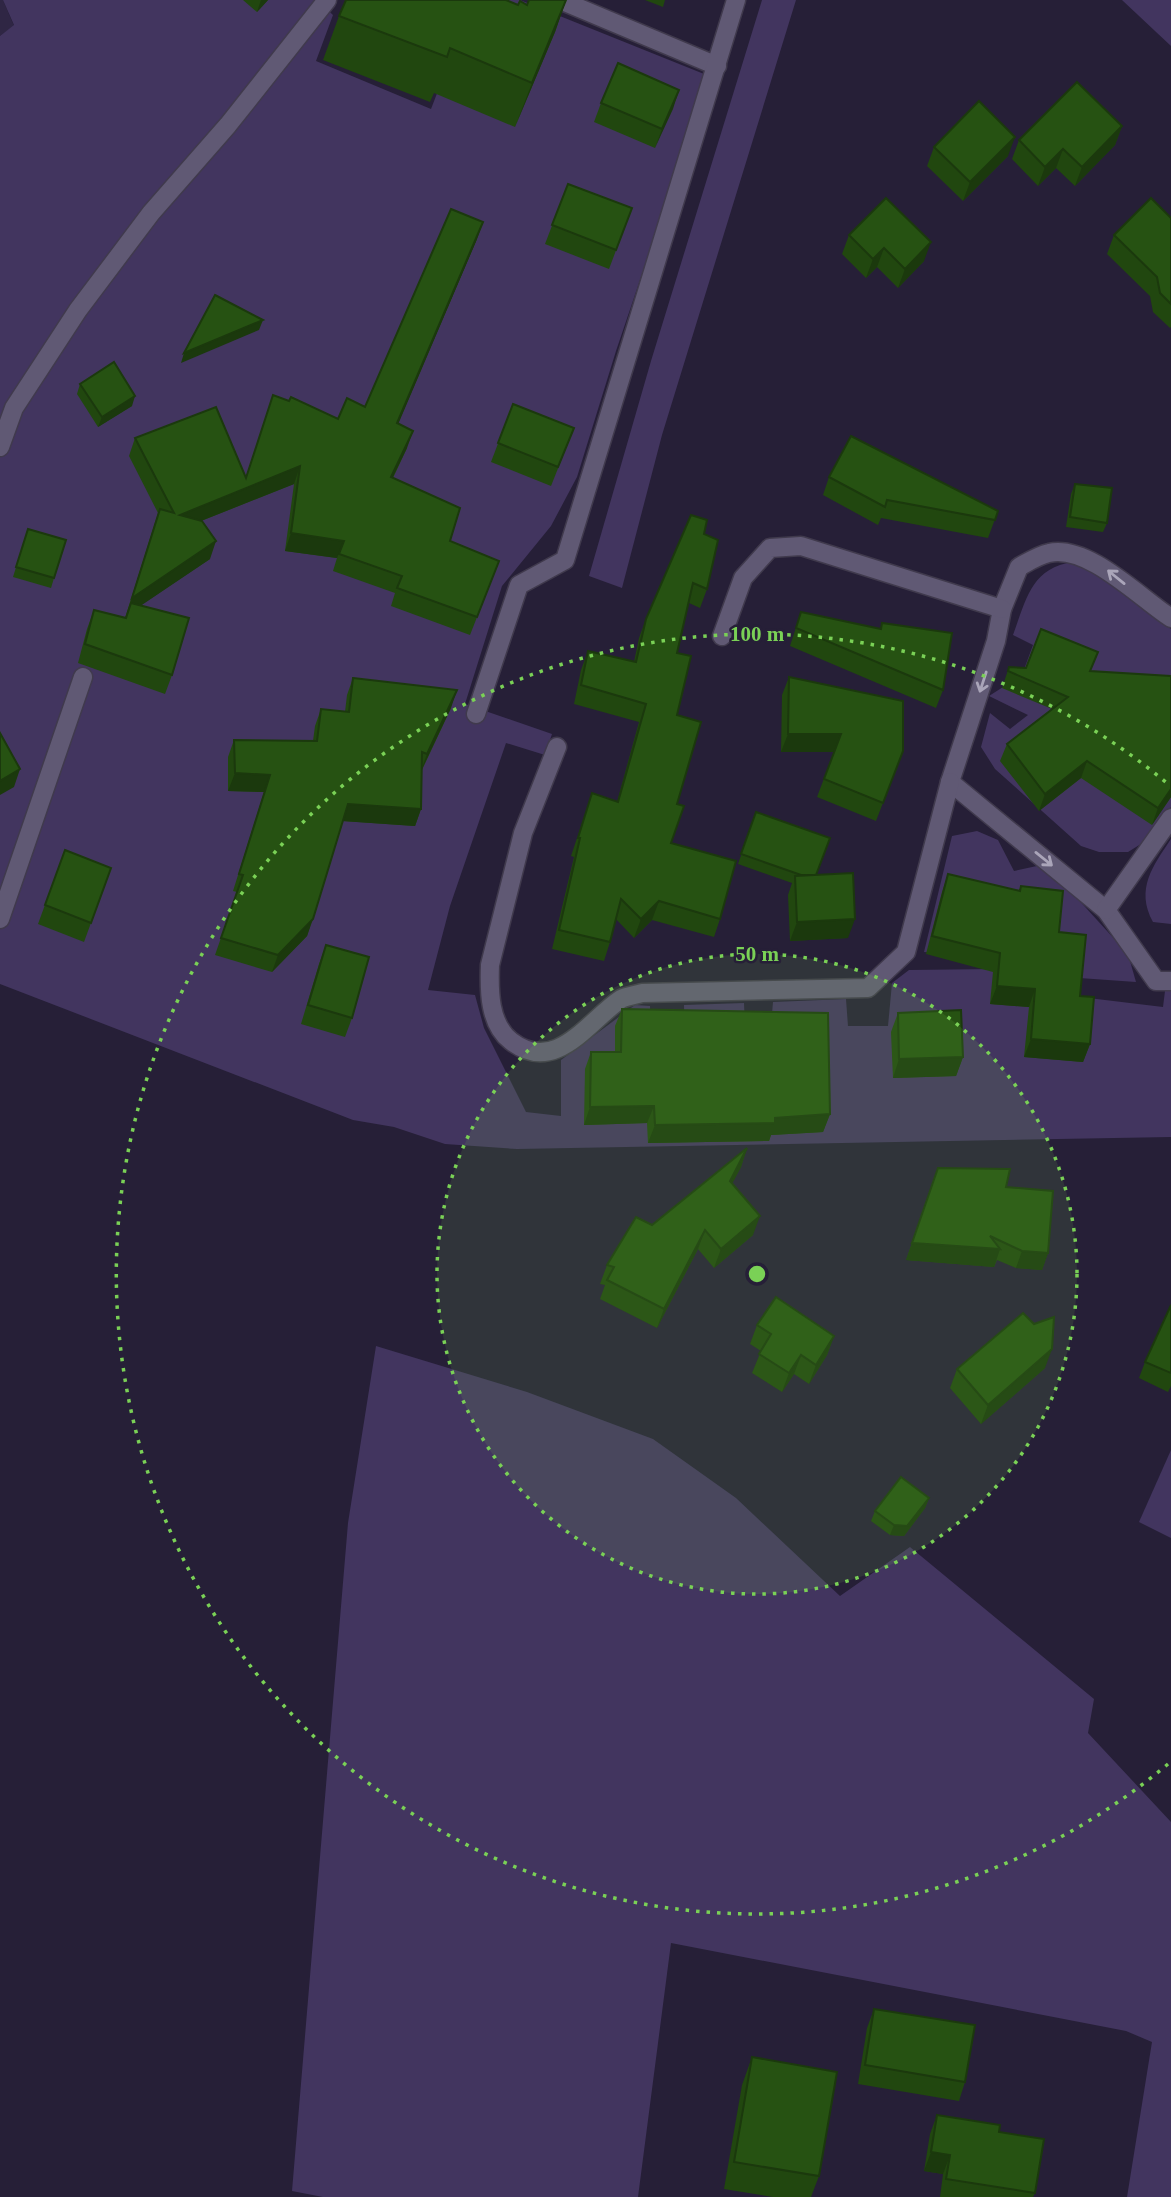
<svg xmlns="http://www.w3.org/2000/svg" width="1171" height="2197" viewBox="0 0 1171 2197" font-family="'Times New Roman',serif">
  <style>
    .built { fill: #2f2644 }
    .green { fill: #42355f }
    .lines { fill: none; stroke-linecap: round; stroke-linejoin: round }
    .lane-casing { stroke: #403a4d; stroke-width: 21 }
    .lane { stroke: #605974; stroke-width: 18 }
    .wall { fill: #21470f }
    .shaded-wall { fill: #1b390d }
    .building { fill: #265212; stroke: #1b390d; stroke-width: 2 }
    .oneway { stroke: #aaa5b9 }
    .ring { fill: none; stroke: #7ad156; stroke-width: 3.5; stroke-dasharray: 3.5 7 }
    .centre { fill: #7ad156; stroke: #261f37; stroke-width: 3.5 }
    .ring-label { font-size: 21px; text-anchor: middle; font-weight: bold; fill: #7ad156; stroke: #261f37; stroke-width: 5; stroke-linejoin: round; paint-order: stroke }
  </style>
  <rect width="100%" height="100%" fill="#261f37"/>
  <path class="built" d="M0 0H3L14 26 0 36Z"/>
  <g class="green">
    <path d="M3 0H317L333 15 316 61 431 109 473 0H520L709 76 616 351 577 477 551 526 502 586 465 704 552 734 545 755 506 743 450 906 428 990 475 995 484 1028 526 1112 561 1116V1060L635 1005 650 1006 653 1087 685 1084 684 1005 744 1003 745 1026 771 1025 773 1002 846 999 848 1026H888L892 983 909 970 995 969 997 957 924 952 952 836 977 831 998 840 1014 871 1046 864 1128 954 1136 982 1051 976 1047 993 1163 1007 1165 991 1171 990V1137L517 1149 445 1144 394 1127 353 1120 0 984V36L14 25Z"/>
    <path d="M762 0H796L662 435 622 588 589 576 651 361Z"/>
    <path d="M1122 0H1171V46Z"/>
    <path d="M1073 562 1089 569 1171 629V807L1149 839 1128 852H1099L1081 846 995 769 981 747 990 713 1010 729 1028 715 989 696 1022 675 1033 645 1013 635C1026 600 1031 568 1073 562Z"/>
    <path d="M1171 839V924L1153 922C1135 889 1153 866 1171 839Z"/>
    <path d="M376 1346 527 1392 653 1439 736 1498 840 1596 910 1547 1094 1699 1088 1733 1171 1822V2197H1127L1152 2042 1126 2031 671 1943 638 2197H323L292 2191 348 1523Z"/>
    <path d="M1171 1450V1538L1139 1522Z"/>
  </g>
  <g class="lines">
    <defs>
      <g id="lane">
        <path d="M560 0 717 66"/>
        <path d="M0 447 14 408 78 310 151 213 228 125 327 0"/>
        <path d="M1171 618C1140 598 1088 544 1049 553 1039 555 1028 562 1019 567L1002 609 996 641 950 782 1106 910 1156 981H1171"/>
        <path d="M722 636 743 578 770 548 801 546 1002 609"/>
        <path d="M476 714 519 585 565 560 736 0"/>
        <path d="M557 747 523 833 490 965C489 991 489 1024 511 1041 556 1076 589 1020 621 999 627 996 636 995 642 993L868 988 906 952 950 782"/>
        <path d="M1106 910 1171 818"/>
        <path d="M0 919 83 677"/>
      </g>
    </defs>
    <use href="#lane" class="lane-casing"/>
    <use href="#lane" class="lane"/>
  </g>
  <g class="wall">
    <path d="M243 0H268L257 12Z"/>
    <path d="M529 0H566L555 32 515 127 434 93 430 102 323 60 339 16 527 5Z"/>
    <path d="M645 0H665L663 7Z"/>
    <path d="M679 90 655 148 594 122 601 103Z"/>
    <path d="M1122 126 1115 145 1075 186 1056 168 1038 186 1012 159 1019 140Z"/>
    <path d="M934 147 1008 156 963 201 927 166Z"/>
    <path d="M568 184 632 208 609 269 545 244Z"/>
    <path d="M1171 218V327L1170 328 1153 312 1150 296 1107 254 1114 235Z"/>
    <path d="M849 235 924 261 898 288 877 267 866 278 842 254Z"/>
    <path d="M477 239 398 423 407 448 393 478 450 541 499 561 470 635 391 606 395 593 333 571 337 558 285 551 294 484 201 521 210 559 141 605 172 675 165 694 78 663 87 629 94 610 125 618 158 513 129 456 135 438 246 477 273 395 338 419 365 407Z"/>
    <path d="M80 384 132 406 98 427 77 394Z"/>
    <path d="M513 404 574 428 551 486 491 462Z"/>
    <path d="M829 477 998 511 988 538 881 518 878 525 823 495Z"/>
    <path d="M1075 484 1107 523 1103 532 1066 527 1071 494Z"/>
    <path d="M704 534 707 589 700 608 689 603 677 653V804L671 843 720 919 714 937 652 920 634 938 616 919 610 942 604 961 552 949 574 857 571 856 592 793 617 802 639 722 574 704 581 670 588 651 634 662 639 638 646 619Z"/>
    <path d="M25 539 54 578 51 588 13 577Z"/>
    <path d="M801 612 880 629 882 623 943 690 936 708 790 646Z"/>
    <path d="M1009 667 1091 671 1171 797 1152 825 1081 778 1039 811 1000 761 1007 744 1052 709 1002 688Z"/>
    <path d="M789 677 903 751 876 821 817 797 834 752H781L782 695Z"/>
    <path d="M353 678 451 708 422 770 421 809 415 826 343 821 307 936 272 972 215 955 237 892 233 891 264 792 228 791V757L234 740 313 741 315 726 321 709 345 712 347 695Z"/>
    <path d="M756 812 816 875 848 938 790 941 788 895 792 883 738 864Z"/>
    <path d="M65 850 111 868 84 942 38 924Z"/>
    <path d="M948 874 1019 891 1021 886 1059 932 1080 996 1090 1044 1083 1062 1024 1057 1029 1007 990 1004 993 972 926 954 942 892Z"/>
    <path d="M326 945 352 1018 345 1037 301 1024 319 964Z"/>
    <path d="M622 1009 830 1114 823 1132 771 1135 769 1141 648 1143 647 1123 584 1125 585 1069 591 1052H615V1026Z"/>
    <path d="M898 1013 963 1057 956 1076 893 1078 891 1032Z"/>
    <path d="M747 1148 741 1167 732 1183 753 1235 714 1268 698 1249 657 1328 600 1299 605 1285 600 1284 607 1265 652 1225Z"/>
    <path d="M938 1168 1006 1187 1048 1253 1042 1270 1016 1268 997 1260 994 1267 906 1260Z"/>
    <path d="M1171 1305V1386L1168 1392 1139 1378 1145 1362Z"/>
    <path d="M757 1325 834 1336 827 1355 809 1384 794 1374 782 1392 752 1373 761 1351 750 1344Z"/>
    <path d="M1045 1368 981 1424 950 1388 957 1369Z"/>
    <path d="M929 1498 925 1508 904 1536 890 1535 871 1521 875 1511Z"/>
    <path d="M874 2009 965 2082 959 2101 858 2084 867 2028Z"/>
    <path d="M752 2057 819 2176 811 2197H773L724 2189 742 2085Z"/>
    <path d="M937 2115 999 2132 1035 2193 1033 2197H940L943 2174 924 2171 930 2134Z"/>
  </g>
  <g class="shaded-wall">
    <path d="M261 0H268L257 12Z"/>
    <path d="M566 0 555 32 515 127 532 83Z"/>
    <path d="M679 90 673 109 655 148 662 129Z"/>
    <path d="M1122 126 1115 145 1075 186 1082 167Z"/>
    <path d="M1015 137 1008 156 963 201 970 182Z"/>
    <path d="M1063 149 1056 168 1038 186 1045 167Z"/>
    <path d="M483 222 477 239 391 441 397 423Z"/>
    <path d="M931 242 924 261 898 288 905 269Z"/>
    <path d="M884 248 877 267 866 278 873 259Z"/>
    <path d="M263 320 259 330 181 363 184 353Z"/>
    <path d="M135 396 132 406 98 427 102 417Z"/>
    <path d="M413 431 407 448 384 495 391 477Z"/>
    <path d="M300 466 294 484 173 532 180 515Z"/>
    <path d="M291 533 344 541 337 558 285 551Z"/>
    <path d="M216 541 210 559 127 615 131 603 126 616 132 598Z"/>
    <path d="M457 690 451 708 421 771 427 754Z"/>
    <path d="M788 734H841L835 752H781Z"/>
    <path d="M1087 761 1081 778 1039 811 1045 794Z"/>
    <path d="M20 769 14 787 0 795V781Z"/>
    <path d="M235 773 270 775 264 792 228 791Z"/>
    <path d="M1171 789V797L1152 825 1158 808Z"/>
    <path d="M348 804 421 809 415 826 342 821Z"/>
    <path d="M659 901 652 920 634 938 641 919Z"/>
    <path d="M313 919 307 936 272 972 278 955Z"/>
    <path d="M855 919 848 938 790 941 797 922Z"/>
    <path d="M997 986 1035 989 1029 1007 990 1004Z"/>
    <path d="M1031 1039 1090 1044 1083 1062 1024 1057Z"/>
    <path d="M963 1057 956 1076 893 1078 899 1059Z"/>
    <path d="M654 1106 647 1123 584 1125 590 1107Z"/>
    <path d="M830 1114 823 1132 771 1135 769 1141 648 1143 655 1125Z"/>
    <path d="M747 1148 741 1167 724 1199 730 1181Z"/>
    <path d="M760 1216 753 1235 714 1268 721 1249Z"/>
    <path d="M705 1230 698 1249 657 1328 664 1309Z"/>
    <path d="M912 1243 1000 1249 994 1267 906 1260Z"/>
    <path d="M1022 1251 1048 1253 1042 1270 1016 1268Z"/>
    <path d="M834 1336 827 1355 809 1384 816 1365Z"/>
    <path d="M1052 1349 1045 1368 981 1424 988 1405Z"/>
    <path d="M801 1355 794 1374 782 1392 789 1373Z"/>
    <path d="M929 1498 925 1508 904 1536 890 1535 894 1525Z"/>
    <path d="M931 2152 950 2155 943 2174 924 2171Z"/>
  </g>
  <g class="building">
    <path d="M346 0H506L518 5 520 1 527 5 529 0H566L532 83 450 48 447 57 339 16Z"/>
    <path d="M618 63 679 90 662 129 601 103Z"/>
    <path d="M1077 82 1122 126 1082 167 1063 149 1045 167 1019 140Z"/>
    <path d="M979 101 1015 137 970 182 934 147Z"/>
    <path d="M568 184 632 208 616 250 552 225Z"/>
    <path d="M886 198 931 242 905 269 884 248 873 259 849 235Z"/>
    <path d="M1151 198 1171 218V304L1160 293 1157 277 1114 235Z"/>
    <path d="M451 209 483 222 397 423 413 431 391 477 460 508 450 541 499 561 477 617 397 588 402 576 339 554 344 541 291 533 300 466 180 515 202 521 216 541 132 598 160 509 174 513 135 438 216 407 246 478 273 395 289 401 291 397 338 419 347 398 365 407Z"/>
    <path d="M215 295 263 320 184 353Z"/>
    <path d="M114 362 135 396 102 417 80 384Z"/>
    <path d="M513 404 574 428 558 467 498 443Z"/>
    <path d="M851 436 998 511 995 520 887 500 885 507 829 477Z"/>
    <path d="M1075 484 1112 488 1107 523 1070 517Z"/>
    <path d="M691 515 707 520 704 534 718 540 707 589 693 583 677 653 691 656 677 715 701 722 677 804 684 806 671 843 736 861 720 919 659 901 641 919 621 899 610 942 559 930 580 838H578L592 793 618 802 646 704 581 685 588 651 636 662 646 619Z"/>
    <path d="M28 529 66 540 54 578 16 567Z"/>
    <path d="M131 603 189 618 172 675 85 644 94 610 126 618Z"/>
    <path d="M801 612 881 629 882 623 952 633 943 690 796 628Z"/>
    <path d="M1041 629 1098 652 1090 671 1171 676V789L1158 808 1087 761 1045 794 1007 744 1068 697 1008 671 1009 667 1026 668Z"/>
    <path d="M789 677 903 701V751L883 803 824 779 841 734H788Z"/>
    <path d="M353 678 457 690 427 754 422 752 421 809 348 804 313 919 278 955 221 938 243 875 239 874 270 775 235 773 234 740 317 741 321 709 349 712Z"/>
    <path d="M0 733 20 769 0 781Z"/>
    <path d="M756 812 830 838 816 875H801L741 854Z"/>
    <path d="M65 850 111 868 91 923 45 905Z"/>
    <path d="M853 873 855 919 797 922 795 876Z"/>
    <path d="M948 874 1020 891 1021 886 1063 891 1059 932 1086 935 1080 996 1094 997 1090 1044 1031 1039 1035 989 997 986 1000 953 932 936Z"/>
    <path d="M326 945 369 957 352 1018 308 1005Z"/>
    <path d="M622 1009 828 1013 830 1114 775 1118V1123L655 1125 654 1106 590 1107 591 1052H621Z"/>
    <path d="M961 1010 963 1057 899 1059 898 1013Z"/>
    <path d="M747 1148 730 1181 760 1216 721 1249 705 1230 664 1309 607 1280 614 1267 607 1265 636 1217 652 1225Z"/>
    <path d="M938 1168 1010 1169 1006 1187 1053 1191 1048 1253 1022 1251 990 1236 1000 1249 912 1243Z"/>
    <path d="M776 1297 834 1336 816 1365 801 1355 789 1373 759 1354 771 1334 757 1325Z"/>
    <path d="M1171 1305V1373L1145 1362Z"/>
    <path d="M1023 1313 1034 1324 1054 1317 1052 1349 988 1405 957 1369Z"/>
    <path d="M901 1477 929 1498 907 1526 894 1525 875 1511Z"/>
    <path d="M874 2009 975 2025 965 2082 865 2065Z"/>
    <path d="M752 2057 837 2072 819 2176 734 2162Z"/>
    <path d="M937 2115 1000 2125 999 2132 1044 2139 1035 2193 946 2179 950 2155 931 2152Z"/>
  </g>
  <defs><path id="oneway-shaft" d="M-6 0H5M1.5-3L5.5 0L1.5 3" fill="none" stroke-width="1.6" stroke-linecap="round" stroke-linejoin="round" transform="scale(1.75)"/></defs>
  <g class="oneway">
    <use href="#oneway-shaft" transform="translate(1116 577) rotate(-141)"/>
    <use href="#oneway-shaft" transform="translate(983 682) rotate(108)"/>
    <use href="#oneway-shaft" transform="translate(1044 859) rotate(39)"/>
  </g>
  <circle cx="757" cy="1274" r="320" fill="#7ad156" fill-opacity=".12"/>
  <g class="ring">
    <circle cx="757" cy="1274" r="320"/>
    <path d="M1168 1764A640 640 0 1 1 1168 784"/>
  </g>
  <circle cx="757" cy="1274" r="10" class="centre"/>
  <g class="ring-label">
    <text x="757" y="641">100 m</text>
    <text x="757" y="961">50 m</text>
  </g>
</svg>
